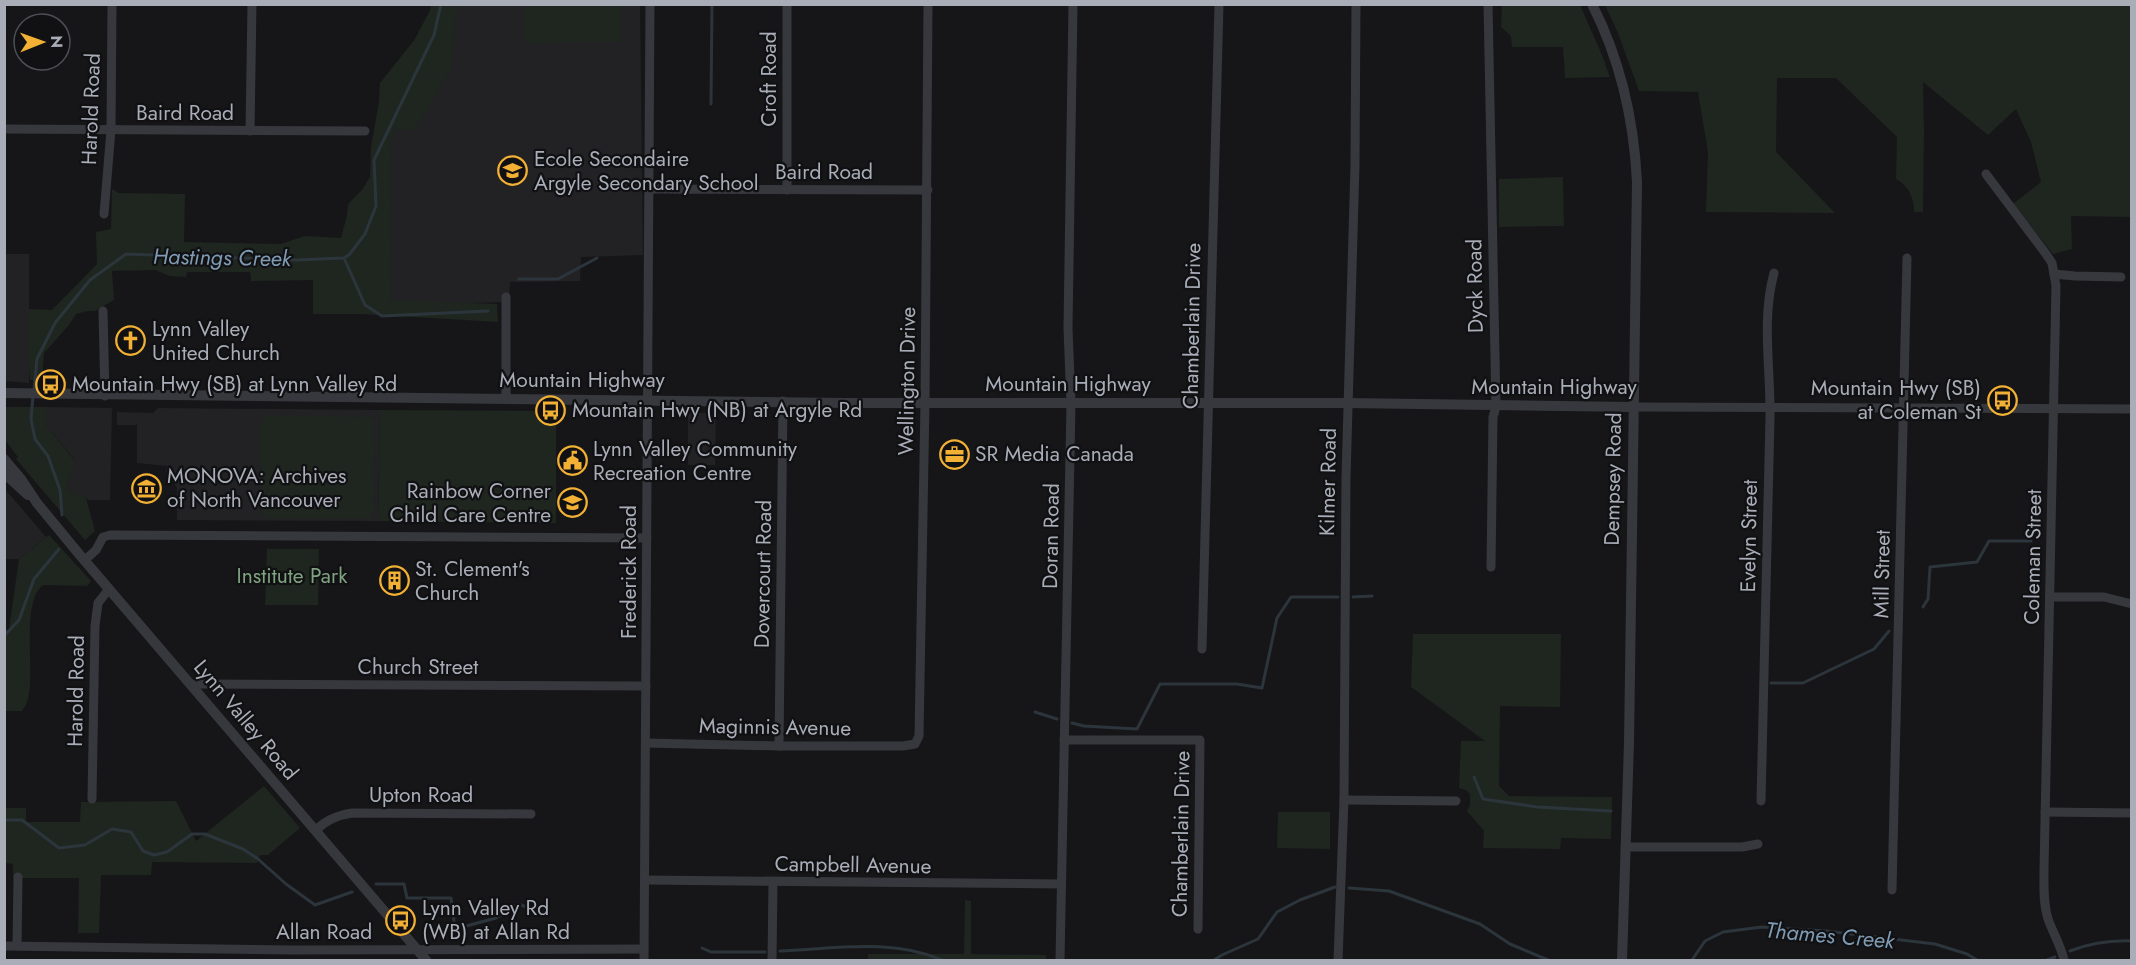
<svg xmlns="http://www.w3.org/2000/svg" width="2136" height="965" viewBox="0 0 2136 965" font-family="Jost,sans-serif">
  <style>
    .built { fill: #222225 }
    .green { fill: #1e261f }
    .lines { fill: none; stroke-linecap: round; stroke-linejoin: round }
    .stream { stroke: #2c353c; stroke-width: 3 }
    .minor { stroke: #37383d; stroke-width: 9 }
    .tertiary { stroke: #37383d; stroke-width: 10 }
    .labels { text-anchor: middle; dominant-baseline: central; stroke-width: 4.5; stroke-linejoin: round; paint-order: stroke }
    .street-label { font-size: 21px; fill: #a8adb8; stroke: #111113 }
    .poi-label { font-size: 21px; fill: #a8adb8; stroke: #111113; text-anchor: start }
    .park-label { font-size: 21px; fill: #7fa381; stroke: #111113 }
    .water-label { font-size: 22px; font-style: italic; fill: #7f9bb3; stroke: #111113 }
  </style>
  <rect width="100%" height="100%" fill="#161618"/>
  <g class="built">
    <path d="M456 5H640L643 255 581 257 580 281 510 282 509 302 382 305 390 133Z"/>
    <path d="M4 254H29V383L5 381Z"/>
    <path d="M46 407 112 408 110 500H89L66 489 75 460 46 425Z"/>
    <path d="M158 408 380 410 378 521 177 520V488L166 472 167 466 137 463V423L136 425H117V412L153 413Z"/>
    <path d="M688 413H716L715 465H688Z"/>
    <path d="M4 488 46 537 19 559H5Z"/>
  </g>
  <g class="green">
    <path d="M1502 4 1580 5 1602 55 1610 77 1565 78 1563 47H1512L1511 36 1501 27Z"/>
    <path d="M431 5H456L452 68 414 131 396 129 391 139 390 300 497 304 498 322 362 314H313V280L251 281 250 272H187L186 277 170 276 155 270 112 271 114 300 95 311H88L76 314 69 325 44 353 42 380H30L27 340 28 309 52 310 97 264 96 232 111 229 112 189 119 193 185 194 184 242 281 244 305 236 341 238 347 215 348 204 362 190 370 177 371 147 379 102 380 83 415 39 430 10Z"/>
    <path d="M524 5H620L621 42 524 43Z"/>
    <path d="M1605 5H2131V217L2071 216 2072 249 2053 254 2013 204 2041 182 2031 142 2016 109 1988 135 1923 82 1924 131 1923 212H1914C1914 198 1909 186 1896 179L1897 137 1836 78H1777L1776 152 1835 213 1706 212 1708 152 1698 92 1639 91 1618 33Z"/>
    <path d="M1563 177 1564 226 1499 227V179Z"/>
    <path d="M5 407H46V425L75 461 66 489 86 498 95 531 85 540 16 459 18 457 5 440Z"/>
    <path d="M380 410 556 411V523L378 521Z"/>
    <path d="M265 415 371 417 375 420 374 511 369 518H266L262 514 260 425Z"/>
    <path d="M49 535 91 581 87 586 43 585C20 603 36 673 28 699 27 703 24 708 22 711H5V630L9 629 19 559Z"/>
    <path d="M267 549H319L318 605H265Z"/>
    <path d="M1413 634H1561L1560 707 1500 706 1499 786 1509 796 1612 797 1611 839 1561 838 1560 849 1483 848 1484 831 1467 811 1470 805V794L1466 790 1459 788 1461 741H1485L1411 687Z"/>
    <path d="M264 786 300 828 268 855H260L257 863 152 862 151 875H101L99 933H78L79 878H13V864L5 863V808H26V822H80L81 802 176 801 196 841Z"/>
    <path d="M1278 812H1330V849L1277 848Z"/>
    <path d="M965 900 971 901V954L1046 955V960L873 959 868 960V954H964Z"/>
  </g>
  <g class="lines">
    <g class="stream">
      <path d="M711 104 712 4"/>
      <path d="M344 258 365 305 382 316 488 311"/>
      <path d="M519 279H558L597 258"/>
      <path d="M34 390 37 359 55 323 90 280 126 254 297 260 344 258 349 255 365 234 376 206 374 160 434 35 441 4"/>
      <path d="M33 396 31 419 35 439 48 456 60 490 62 515"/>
      <path d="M1353 597 1372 596"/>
      <path d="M1923 607 1928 599 1930 567 1977 562 1989 541H2031"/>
      <path d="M4 636 19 620 34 579 59 549"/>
      <path d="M1771 683H1803L1874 649 1889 631"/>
      <path d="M1035 712 1057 719"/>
      <path d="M1072 723 1084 726 1137 729 1160 684H1237L1262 688 1277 618 1291 597H1338"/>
      <path d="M1474 777 1483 799 1537 807 1611 811"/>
      <path d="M4 820H22L59 848 85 845 112 829 131 832 143 851 154 855 167 852 192 834H205L243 849 258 859 286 884 315 905 352 892"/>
      <path d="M376 884H404L407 898H451L455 929 496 918 518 904 532 909"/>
      <path d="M1349 888 1389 891 1480 924 1510 944 1548 960"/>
      <path d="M702 948 711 952H765"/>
      <path d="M780 951C833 949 892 938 942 960"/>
      <path d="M2070 951C2091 943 2109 940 2132 941"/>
      <path d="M1214 960 1222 955 1258 939 1277 912 1300 900 1335 887"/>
      <path d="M1692 960 1705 941 1723 932 1762 927 1826 931 1935 944 1967 954 1977 960"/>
      <path d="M2047 960 2055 957"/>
    </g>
    <g class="minor">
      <path d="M1488 4 1496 407 1493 417 1491 567"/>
      <path d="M4 129 365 131"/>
      <path d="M250 131 252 4"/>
      <path d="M1986 174 2046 254 2052 263 2056 286 2044 870C2044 886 2043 903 2048 919 2053 933 2061 946 2064 960"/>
      <path d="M649 189 928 190"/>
      <path d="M787 190V4"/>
      <path d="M104 214 111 130 112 4"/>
      <path d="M2054 274 2075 276 2121 277"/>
      <path d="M103 311 105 396"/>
      <path d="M506 399V297"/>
      <path d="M1633 407 2132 409"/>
      <path d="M85 560 96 550 103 537 110 535 647 538"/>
      <path d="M2050 597H2104L2132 604"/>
      <path d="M1202 649 1219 4"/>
      <path d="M190 684 646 686"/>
      <path d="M1064 740H1200L1198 929"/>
      <path d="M646 743 779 746H903L915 744 919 736 925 403 928 4"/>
      <path d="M779 746 783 401"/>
      <path d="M92 799 95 626 98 603 109 589"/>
      <path d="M1344 800 1456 801"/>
      <path d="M1761 801C1764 674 1767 546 1770 418 1771 370 1761 320 1774 273"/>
      <path d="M2045 812 2132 813"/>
      <path d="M316 830C326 820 338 815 352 813L531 814"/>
      <path d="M1625 847H1742L1758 844"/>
      <path d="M645 880 1061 884"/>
      <path d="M1892 890 1907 258"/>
      <path d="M4 946 292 950 644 949"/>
      <path d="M17 946 18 877"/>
      <path d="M644 960 650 4"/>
      <path d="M772 960 773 882"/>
      <path d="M1060 960 1071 404 1068 328 1073 4"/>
      <path d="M1338 960 1344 800 1346 477 1355 165 1356 4"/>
    </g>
    <g class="tertiary">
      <path d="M1592 4C1620 59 1634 121 1637 182L1629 743 1622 960"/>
      <path d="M4 393 845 403H1347L1633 407"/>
      <path d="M4 459 21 479 37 503 79 554 426 960"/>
      <path d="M4 473 28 495"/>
    </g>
  </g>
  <defs>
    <symbol id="school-ring" viewBox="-11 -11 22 22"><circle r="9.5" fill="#111113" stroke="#f2b134" stroke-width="1.5"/><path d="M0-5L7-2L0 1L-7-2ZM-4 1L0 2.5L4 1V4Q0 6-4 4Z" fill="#f2b134"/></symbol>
    <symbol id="church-ring" viewBox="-11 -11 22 22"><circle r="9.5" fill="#111113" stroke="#f2b134" stroke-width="1.5"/><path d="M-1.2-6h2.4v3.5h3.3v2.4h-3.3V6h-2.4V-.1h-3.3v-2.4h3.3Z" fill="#f2b134"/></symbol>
    <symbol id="bus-ring" viewBox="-11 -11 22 22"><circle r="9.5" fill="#111113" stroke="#f2b134" stroke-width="1.5"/><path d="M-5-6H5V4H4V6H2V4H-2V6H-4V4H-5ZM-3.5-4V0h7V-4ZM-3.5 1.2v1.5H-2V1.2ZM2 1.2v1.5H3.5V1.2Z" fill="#f2b134"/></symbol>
    <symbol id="office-ring" viewBox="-11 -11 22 22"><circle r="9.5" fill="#111113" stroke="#f2b134" stroke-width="1.5"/><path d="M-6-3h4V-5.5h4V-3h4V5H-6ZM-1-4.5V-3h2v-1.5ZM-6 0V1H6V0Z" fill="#f2b134"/></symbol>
    <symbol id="civic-ring" viewBox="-11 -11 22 22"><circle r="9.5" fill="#111113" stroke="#f2b134" stroke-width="1.5"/><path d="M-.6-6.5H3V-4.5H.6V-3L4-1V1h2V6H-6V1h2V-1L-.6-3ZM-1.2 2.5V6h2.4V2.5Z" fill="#f2b134"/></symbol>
    <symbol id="museum-ring" viewBox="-11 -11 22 22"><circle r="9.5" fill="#111113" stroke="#f2b134" stroke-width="1.5"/><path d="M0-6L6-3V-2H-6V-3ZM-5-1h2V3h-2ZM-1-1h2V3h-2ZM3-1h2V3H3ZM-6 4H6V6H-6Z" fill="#f2b134"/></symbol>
    <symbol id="building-ring" viewBox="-11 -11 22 22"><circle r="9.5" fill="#111113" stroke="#f2b134" stroke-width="1.5"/><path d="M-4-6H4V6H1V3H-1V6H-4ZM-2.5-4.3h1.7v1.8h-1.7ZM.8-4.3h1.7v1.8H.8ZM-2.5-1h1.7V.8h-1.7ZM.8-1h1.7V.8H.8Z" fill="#f2b134"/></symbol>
  </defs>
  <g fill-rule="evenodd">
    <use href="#school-ring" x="496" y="154" width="33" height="33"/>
    <use href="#church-ring" x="114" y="324" width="33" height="33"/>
    <use href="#bus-ring" x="34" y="368" width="33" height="33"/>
    <use href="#bus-ring" x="1986" y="384" width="33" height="33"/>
    <use href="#bus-ring" x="534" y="394" width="33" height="33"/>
    <use href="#office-ring" x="938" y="438" width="33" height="33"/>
    <use href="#civic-ring" x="556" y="444" width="33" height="33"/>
    <use href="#museum-ring" x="130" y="472" width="33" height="33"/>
    <use href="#school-ring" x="556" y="486" width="33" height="33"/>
    <use href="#building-ring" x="378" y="564" width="33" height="33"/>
    <use href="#bus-ring" x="384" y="904" width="33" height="33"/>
  </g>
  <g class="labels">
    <g class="street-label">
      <text transform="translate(769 79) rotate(-90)">Croft Road</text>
      <text transform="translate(91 109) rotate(-88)">Harold Road</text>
      <text x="185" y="113">Baird Road</text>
      <text x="824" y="172">Baird Road</text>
      <text transform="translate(1475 286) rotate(-91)">Dyck Road</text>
      <text transform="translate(1192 326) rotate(-89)">Chamberlain Drive</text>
      <text x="582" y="380">Mountain Highway</text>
      <text transform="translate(907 381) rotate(-89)">Wellington Drive</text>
      <text x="1068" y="384">Mountain Highway</text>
      <text x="1554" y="387">Mountain Highway</text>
      <text transform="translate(1613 479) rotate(-89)">Dempsey Road</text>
      <text transform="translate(1328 482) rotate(-89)">Kilmer Road</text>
      <text transform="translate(1051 536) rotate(-89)">Doran Road</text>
      <text transform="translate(1749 536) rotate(-89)">Evelyn Street</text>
      <text transform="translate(2033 557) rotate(-89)">Coleman Street</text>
      <text transform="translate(629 572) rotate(-90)">Frederick Road</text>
      <text transform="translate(763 574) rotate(-89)">Dovercourt Road</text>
      <text transform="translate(1882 574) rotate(-89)">Mill Street</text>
      <text x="418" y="667">Church Street</text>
      <text transform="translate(76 691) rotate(-89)">Harold Road</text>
      <text transform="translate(246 720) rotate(50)">Lynn Valley Road</text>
      <text transform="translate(775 727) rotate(1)">Maginnis Avenue</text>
      <text x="421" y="795">Upton Road</text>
      <text transform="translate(1181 834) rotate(-89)">Chamberlain Drive</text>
      <text transform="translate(853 865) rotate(1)">Campbell Avenue</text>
      <text x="324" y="932">Allan Road</text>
    </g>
    <g class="poi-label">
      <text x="534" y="159">Ecole Secondaire<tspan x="534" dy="24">Argyle Secondary School</tspan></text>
      <text x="152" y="329">Lynn Valley<tspan x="152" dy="24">United Church</tspan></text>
      <text x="72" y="384">Mountain Hwy (SB) at Lynn Valley Rd</text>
      <text x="1981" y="388" text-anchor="end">Mountain Hwy (SB)<tspan x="1981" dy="24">at Coleman St</tspan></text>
      <text x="572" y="410">Mountain Hwy (NB) at Argyle Rd</text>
      <text x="593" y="449">Lynn Valley Community<tspan x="593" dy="24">Recreation Centre</tspan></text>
      <text x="975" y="454">SR Media Canada</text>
      <text x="167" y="476">MONOVA: Archives<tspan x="167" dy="24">of North Vancouver</tspan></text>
      <text x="551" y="491" text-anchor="end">Rainbow Corner<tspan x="551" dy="24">Child Care Centre</tspan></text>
      <text x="415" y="569">St. Clement's<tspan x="415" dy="24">Church</tspan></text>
      <text x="422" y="908">Lynn Valley Rd<tspan x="422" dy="24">(WB) at Allan Rd</tspan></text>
    </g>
    <g class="park-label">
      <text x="292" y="576">Institute Park</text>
    </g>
    <g class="water-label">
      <text transform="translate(222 257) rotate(1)">Hastings Creek</text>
      <text transform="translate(1830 935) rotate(5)">Thames Creek</text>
    </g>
  </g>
  <rect width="2136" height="965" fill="none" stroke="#a8adb8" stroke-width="12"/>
  <g transform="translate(42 42) rotate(89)"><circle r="28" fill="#111113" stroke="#4d4f55" stroke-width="1.5"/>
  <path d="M0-4.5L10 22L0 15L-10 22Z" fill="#f2b134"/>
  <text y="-9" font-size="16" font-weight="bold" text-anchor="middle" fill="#a8adb8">N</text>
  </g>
</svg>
